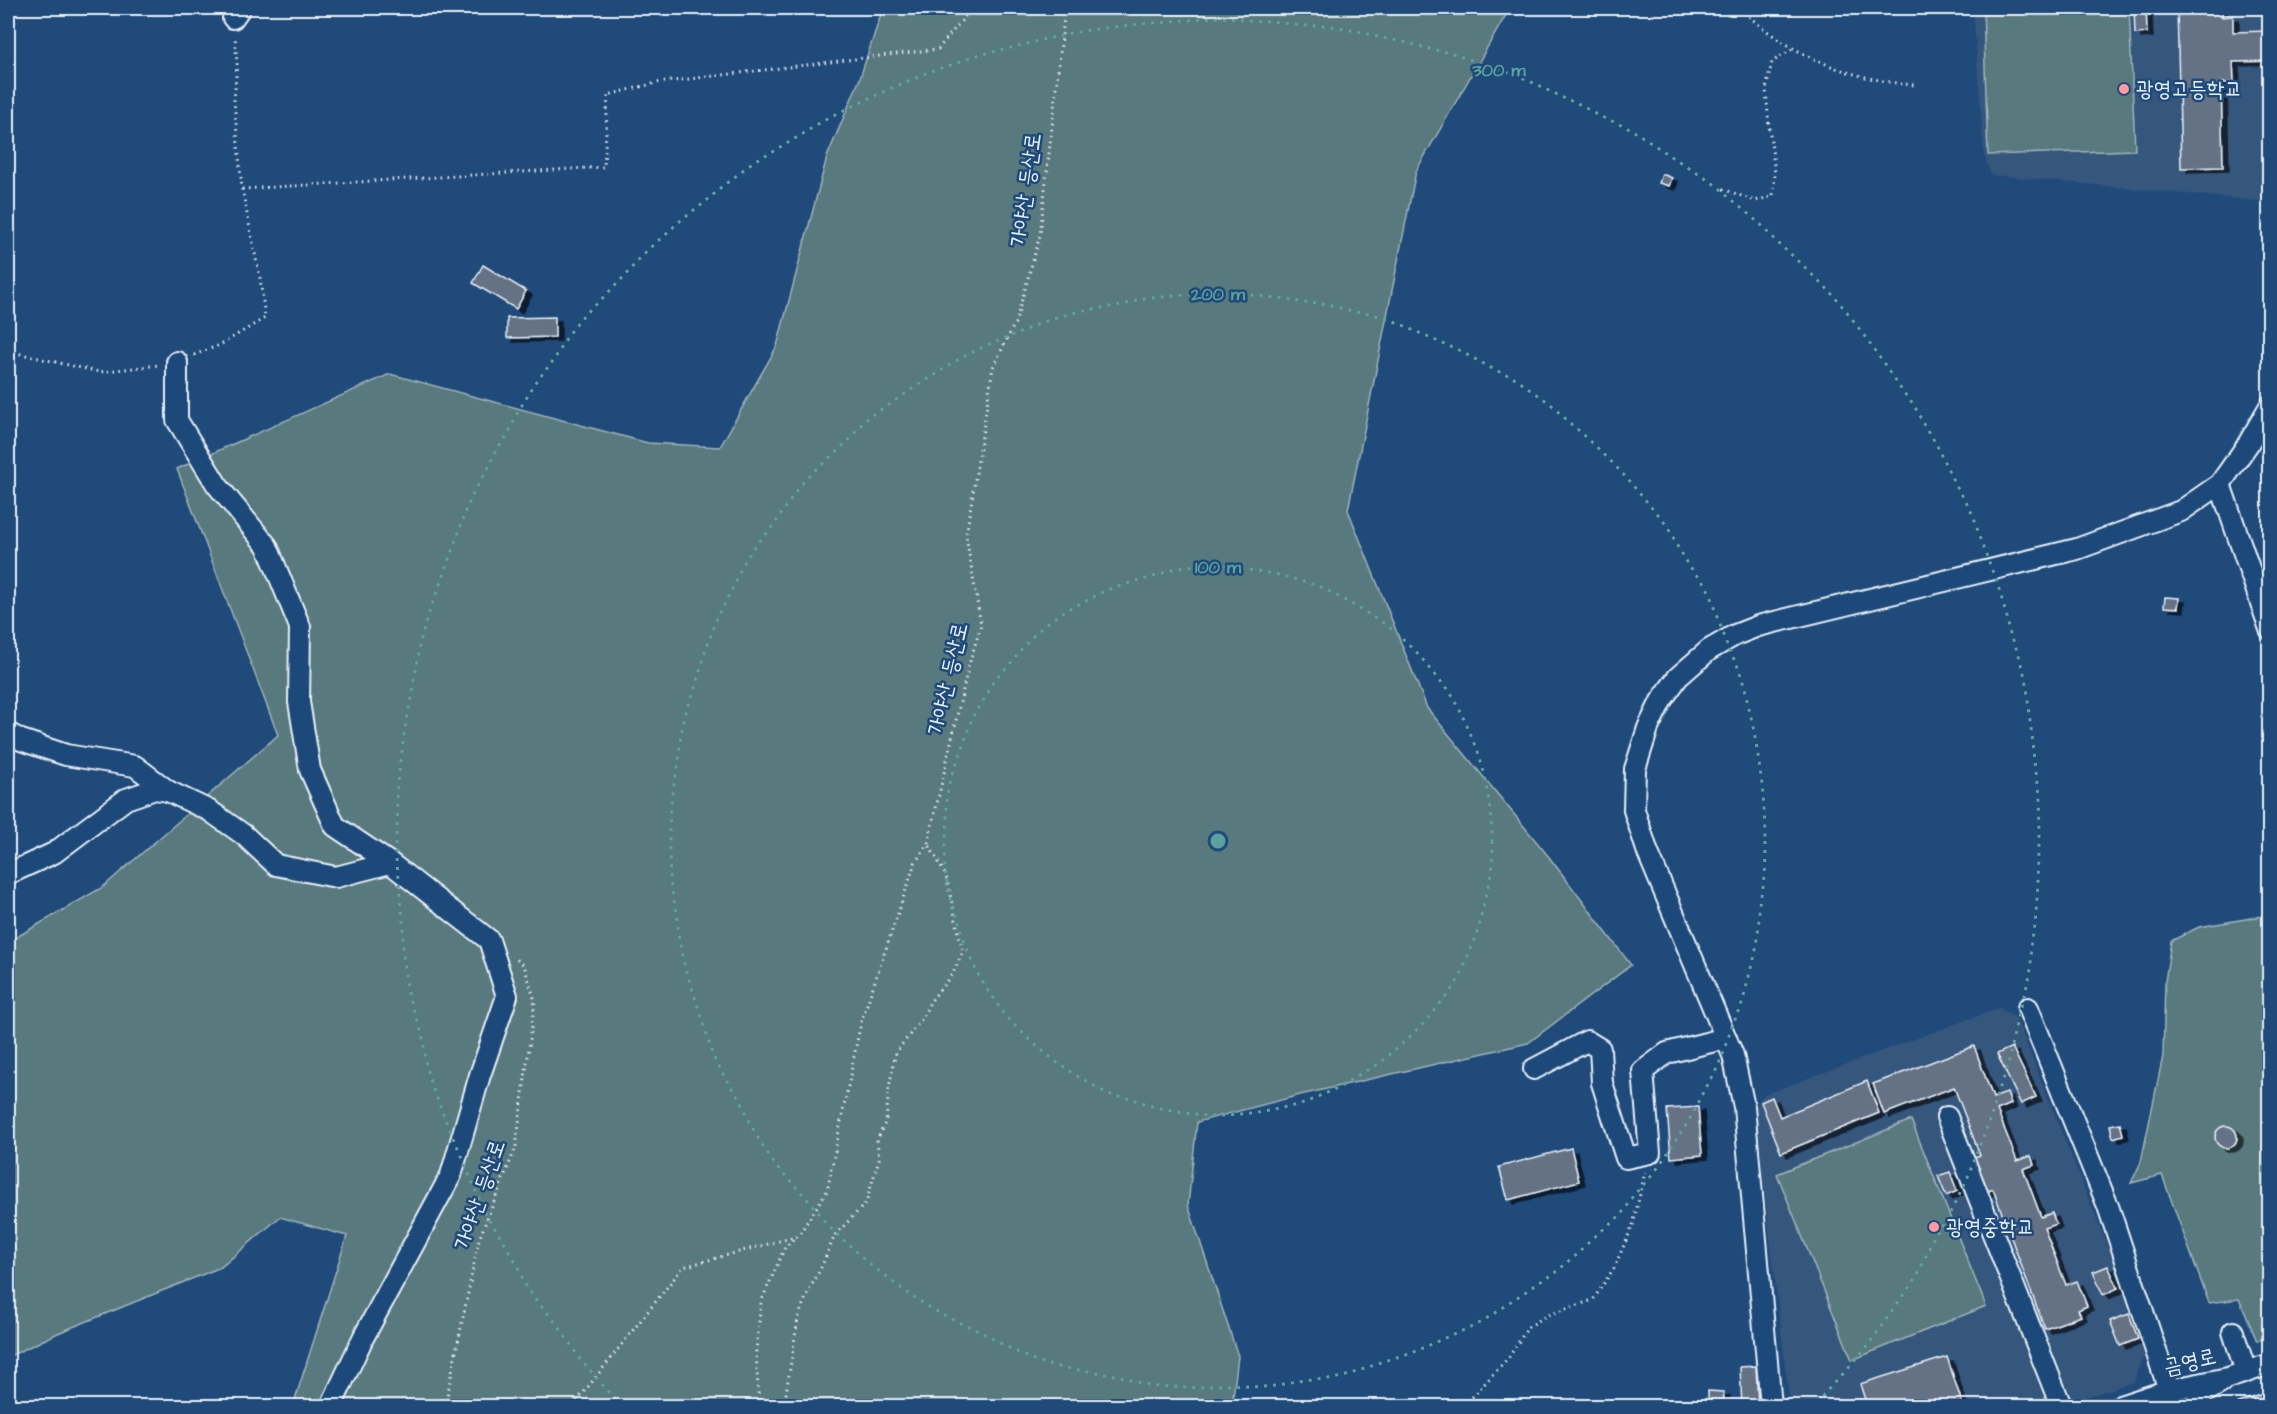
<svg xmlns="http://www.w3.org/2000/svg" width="2277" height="1414" viewBox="0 0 2277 1414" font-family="'Architects Daughter','Poor Story',sans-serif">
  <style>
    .built { fill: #34567d }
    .green { fill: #59797e; stroke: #a0b5bb; stroke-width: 1.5 }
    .building { fill: #657185; stroke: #e8f1f8; stroke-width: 1.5; filter: url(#shadow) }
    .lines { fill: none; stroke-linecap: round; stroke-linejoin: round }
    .minor-casing { stroke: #e8f1f8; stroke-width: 24 }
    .path { stroke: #e8f1f8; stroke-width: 3; stroke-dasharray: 1.5 4.5; stroke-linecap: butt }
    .minor { stroke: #1f4a7a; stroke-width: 20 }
    .ring { fill: none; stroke: #5ba19e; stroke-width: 3; stroke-dasharray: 3 6 }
    .poi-dot { fill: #ff9aa2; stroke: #1f4a7a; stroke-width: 2 }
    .labels { text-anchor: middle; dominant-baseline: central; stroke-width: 5; stroke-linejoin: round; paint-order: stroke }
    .poi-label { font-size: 22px; fill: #e8f1f8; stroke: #1f4a7a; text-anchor: start }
    .street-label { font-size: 22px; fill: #e8f1f8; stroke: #1f4a7a }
    .centre { fill: #5ba19e; stroke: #1f4a7a; stroke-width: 3 }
    .ring-label { font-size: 18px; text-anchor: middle; font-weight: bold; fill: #5ba19e; stroke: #1f4a7a; stroke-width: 5; stroke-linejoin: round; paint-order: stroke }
  </style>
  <defs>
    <filter id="shadow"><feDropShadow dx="6" dy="4" stdDeviation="0" flood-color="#0009"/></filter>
  </defs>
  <rect width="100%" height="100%" fill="#1f4a7a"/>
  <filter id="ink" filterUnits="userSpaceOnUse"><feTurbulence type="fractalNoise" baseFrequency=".0167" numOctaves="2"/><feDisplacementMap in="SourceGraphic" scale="12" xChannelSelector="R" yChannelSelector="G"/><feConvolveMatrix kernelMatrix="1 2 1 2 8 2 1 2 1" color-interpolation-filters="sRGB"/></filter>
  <g filter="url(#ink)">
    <g class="built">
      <path d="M1973 8H2269V202L1991 175 1984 155Z"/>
      <path d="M1999 1008 2016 1018 2148 1347 2134 1382 2058 1406H1790L1754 1107 1765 1094Z"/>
    </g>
    <g class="green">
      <path d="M883 8H1510L1416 171 1348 510 1427 708 1549 857 1631 965 1528 1043 1300 1095 1197 1122 1188 1205 1238 1356 1232 1406H293L347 1236 280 1217 221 1267 58 1333 8 1357V942L103 887 278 735 177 469 390 374 648 443 720 447 777 346 827 157 859 81Z"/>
      <path d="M1983 8H2129L2135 150 1988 155Z"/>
      <path d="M2269 915 2270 1337 2257 1341 2239 1299 2209 1303 2162 1175 2131 1183 2141 1162 2163 1056 2165 982 2171 941 2199 927Z"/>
      <path d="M1911 1120 1986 1306 1852 1360 1777 1174Z"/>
    </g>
    <g class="building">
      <path d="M2134 8H2146L2147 33 2135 34Z"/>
      <path d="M2177 8H2222V17L2233 16V32L2270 31V61L2233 62 2234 83H2221L2223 167 2181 168Z"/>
      <path d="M1662 174 1672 178 1669 186 1659 183Z"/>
      <path d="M483 265 526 291 516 309 473 283Z"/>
      <path d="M555 317V337L507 338V318Z"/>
      <path d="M2165 597 2179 598 2178 608 2164 607Z"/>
      <path d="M1974 1046 1993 1098 2007 1093 2011 1104 1997 1110 2017 1161 2031 1156 2034 1165 2023 1169 2041 1217 2052 1213 2056 1224 2044 1228 2066 1285 2077 1281 2087 1306 2078 1310 2081 1316 2045 1329 1993 1189 1984 1193 1971 1158 1980 1155 1954 1087 1884 1114 1873 1084Z"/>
      <path d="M2012 1047 2036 1097 2021 1104 1997 1054Z"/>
      <path d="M1867 1081 1879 1113 1781 1153 1761 1102 1772 1097 1780 1117Z"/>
      <path d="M1698 1107 1702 1155 1671 1158 1667 1109Z"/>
      <path d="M2120 1123 2123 1135 2113 1138 2110 1125Z"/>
      <circle cx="2226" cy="1137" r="11"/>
      <path d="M1571 1148 1579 1181 1508 1200 1499 1167Z"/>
      <path d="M1950 1172 1957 1191 1946 1196 1938 1176Z"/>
      <path d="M2108 1266 2118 1288 2103 1295 2093 1272Z"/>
      <path d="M2129 1314 2138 1339 2120 1346 2110 1321Z"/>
      <path d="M1947 1357 1963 1406H1867L1860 1384Z"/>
      <path d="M1756 1366 1758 1406H1742L1740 1367Z"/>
      <path d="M1708 1391 1724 1392 1723 1406H1708Z"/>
      <path d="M2260 1395 2263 1403 2254 1406H2239L2238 1403Z"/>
    </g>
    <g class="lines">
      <defs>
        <g id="minor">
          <path d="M233 18 240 8"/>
          <path d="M177 362V420L217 485 267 546 300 627 299 702 310 770 335 826 390 863"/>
          <path d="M2220 484 2270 629"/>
          <path d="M8 733 21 740 66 755 135 766 168 791"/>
          <path d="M8 874 54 853 126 799 155 789 168 791 210 811 244 835 276 865 336 877 390 863 489 940 507 996 480 1075 451 1175 363 1338 331 1406"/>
          <path d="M2028 1008 2108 1206 2169 1390"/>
          <path d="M1534 1069 1587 1041 1600 1049 1602 1083 1626 1158 1650 1153 1643 1071 1667 1053 1726 1038"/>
          <path d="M1947 1117 2061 1406"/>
          <path d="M2233 1332 2246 1372"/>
          <path d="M1771 1406 1744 1107 1733 1055 1648 853 1634 810 1635 769 1648 728 1661 701 1678 677 1709 650 1735 635 1758 626 2077 549 2181 511 2220 484 2248 444 2270 406"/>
          <path d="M2120 1406 2169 1390 2228 1378 2270 1364"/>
          <path d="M2194 1406 2204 1393 2221 1383"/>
        </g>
      </defs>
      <use href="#minor" class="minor-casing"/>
      <g class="path">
        <path d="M1740 8C1787 54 1850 80 1915 85"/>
        <path d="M242 189 604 167 608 95 656 83 938 49 972 8"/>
        <path d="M1723 189 1755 201 1773 196 1775 173 1769 126 1766 89 1772 62 1794 48"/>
        <path d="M8 351 99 372 159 365"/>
        <path d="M194 355 220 345 265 318 260 278 242 189 234 101 237 64 235 35"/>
        <path d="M445 1406 479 1239 516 1147 535 1001 524 965 515 958"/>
        <path d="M573 1406 683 1267 798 1236 827 1191 861 1022 915 863 928 843 968 668 981 625 966 536 993 367 1016 321 1040 235 1065 8"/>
        <path d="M759 1406 756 1352 761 1302 785 1247 796 1237"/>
        <path d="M784 1406 798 1318 808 1292 820 1270 835 1235 866 1203 879 1159 877 1140 886 1121 889 1088 896 1052 922 1019 930 1002 953 973 963 952 946 876 928 843"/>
        <path d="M1464 1406 1509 1357 1528 1327 1548 1315 1593 1300 1614 1268 1633 1225 1645 1172"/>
      </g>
      <use href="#minor" class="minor"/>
    </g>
  </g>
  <g class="ring">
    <circle cx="1218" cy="841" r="274"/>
    <circle cx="1218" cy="841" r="547"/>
    <path d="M622 1406A821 821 0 1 1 1814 1406"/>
  </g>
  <g class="poi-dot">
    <circle cx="2124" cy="89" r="6"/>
    <circle cx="1934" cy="1227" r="6"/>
  </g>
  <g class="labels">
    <g class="poi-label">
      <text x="2136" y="89">광영고등학교</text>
      <text x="1946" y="1227">광영중학교</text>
    </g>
    <g class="street-label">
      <text transform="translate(1026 190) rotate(-82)">가야산 등산로</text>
      <text transform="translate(948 679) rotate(-77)">가야산 등산로</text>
      <text transform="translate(480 1195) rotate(-71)">가야산 등산로</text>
      <text transform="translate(2190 1362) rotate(-13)">금영로</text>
    </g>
  </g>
  <circle cx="1218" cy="841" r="9" class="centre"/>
  <g class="ring-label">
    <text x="1499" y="76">300 m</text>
    <text x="1218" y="300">200 m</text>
    <text x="1218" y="573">100 m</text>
  </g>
  <rect width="2277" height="1414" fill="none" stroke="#1f4a7a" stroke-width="30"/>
  <rect x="15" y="15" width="2247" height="1384" fill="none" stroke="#e8f1f8" stroke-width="2" filter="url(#ink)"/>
</svg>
